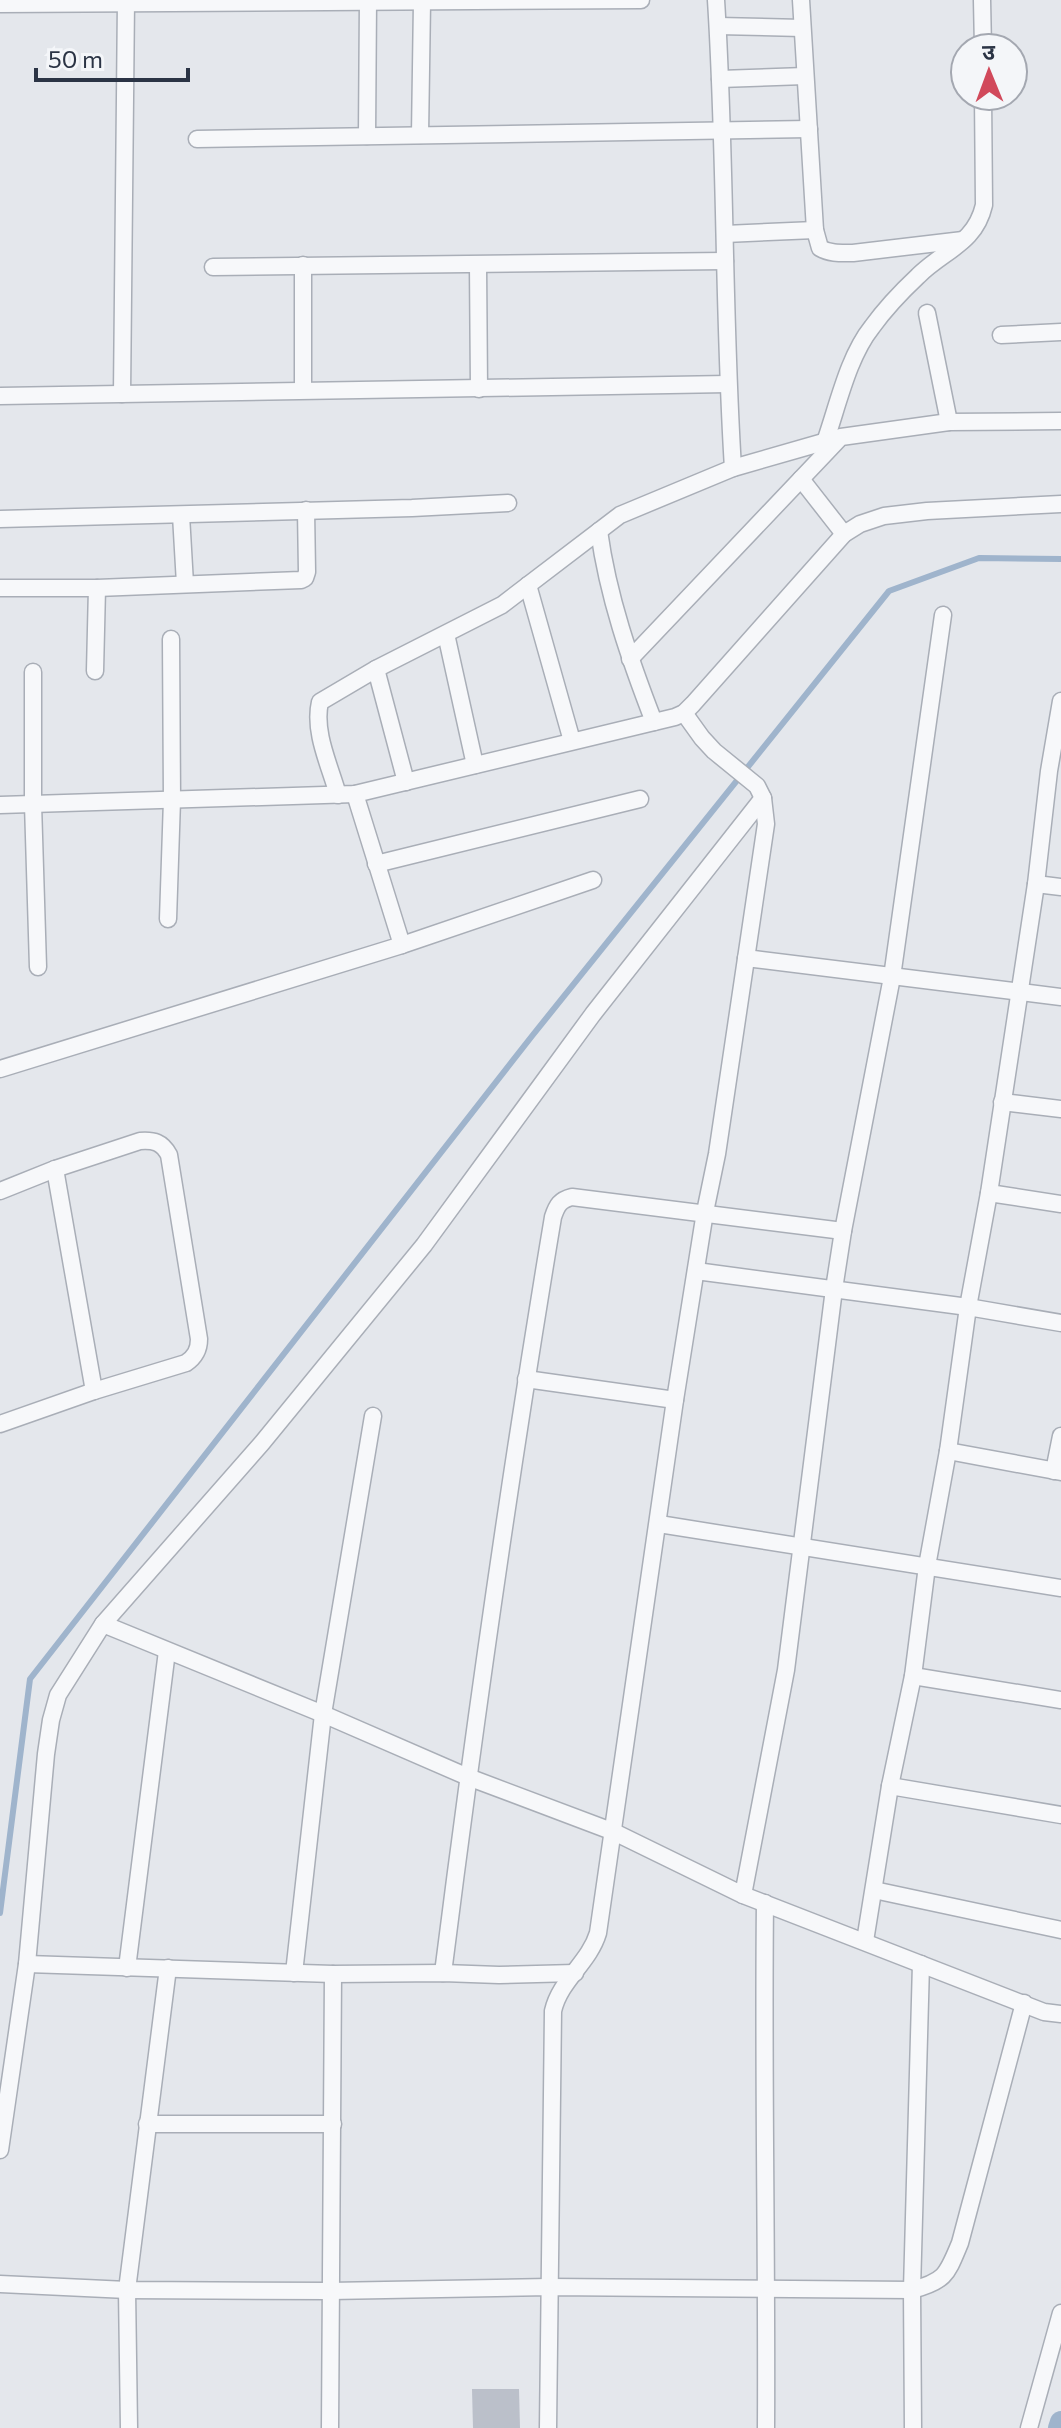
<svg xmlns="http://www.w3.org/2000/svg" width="1061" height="2428" viewBox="0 0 1061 2428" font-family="Commissioner,'Noto Sans Devanagari',sans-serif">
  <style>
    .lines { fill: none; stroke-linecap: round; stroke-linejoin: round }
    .stream { stroke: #9fb4cc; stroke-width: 6 }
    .canal { stroke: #9fb4cc; stroke-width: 22 }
    .building { fill: #bbc0ca }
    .street-casing { stroke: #a9aeb7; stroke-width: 19 }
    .street { stroke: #f7f8fa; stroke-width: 16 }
  </style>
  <rect width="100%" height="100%" fill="#e4e7ec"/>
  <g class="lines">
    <path class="stream" d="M0 1913 30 1679 532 1036 889 591 979 558 1061 559"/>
    <path class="canal" d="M1059 2428 1061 2422"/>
  </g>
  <path class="building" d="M472 2389H519L520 2428H473Z"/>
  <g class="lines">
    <defs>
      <g id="street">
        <path d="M716 0C726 156 723 312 733 468"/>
        <path d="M801 0 815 230 820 248C830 254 842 253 853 253L963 240"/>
        <path d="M982 0 983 48"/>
        <path d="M0 4 641 0"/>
        <path d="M718 26 802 28"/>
        <path d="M720 79 805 76"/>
        <path d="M420 135 422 2"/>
        <path d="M367 136 368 0"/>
        <path d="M197 139 809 129"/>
        <path d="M725 234 815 230"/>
        <path d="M478 265 479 389"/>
        <path d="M213 267 725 261"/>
        <path d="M927 313 949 422"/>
        <path d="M1001 335 1061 332"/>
        <path d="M303 390V265"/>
        <path d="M122 394 126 0"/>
        <path d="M0 396 728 384"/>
        <path d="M825 442C838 405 848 357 872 327 885 309 902 291 918 276 944 250 975 244 984 205L983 96"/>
        <path d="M801 479 844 534"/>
        <path d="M181 515 185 584"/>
        <path d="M0 519 412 508 508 503"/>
        <path d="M599 531C608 597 630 660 654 722"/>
        <path d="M528 585 572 741"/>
        <path d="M0 588H97L301 580 305 578 307 572 306 510"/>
        <path d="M446 634 475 765"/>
        <path d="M630 659 838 440"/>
        <path d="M376 669 406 782"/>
        <path d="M95 671 97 588"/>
        <path d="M33 672V804L38 967"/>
        <path d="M338 795C330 766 313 732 320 702L376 669 502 605 620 515 733 468 841 437 949 422 1061 421"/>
        <path d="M0 805 355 794 675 717 684 713 693 704 844 534 860 524 884 516 927 511 1061 504"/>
        <path d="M376 864 640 799"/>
        <path d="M1036 884 1061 887"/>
        <path d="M168 919 172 800 171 639"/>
        <path d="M402 945 593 880"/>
        <path d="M746 958 1061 997"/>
        <path d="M0 1069 402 945 355 794"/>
        <path d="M1002 1102 1061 1109"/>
        <path d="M55 1169 94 1391"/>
        <path d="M0 1191 55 1169 140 1141C154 1140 162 1142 169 1155L199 1339C199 1350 195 1357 186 1363L94 1391 0 1424"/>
        <path d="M989 1193 1061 1204"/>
        <path d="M696 1271 968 1307 1061 1323"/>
        <path d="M526 1379 675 1400"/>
        <path d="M948 1451 1061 1472"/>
        <path d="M1054 1471 1061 1436"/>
        <path d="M659 1524 1061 1588"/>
        <path d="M103 1624 323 1714 468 1777 614 1832 743 1895 1044 2012 1061 2014"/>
        <path d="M913 1676 1061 1700"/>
        <path d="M890 1786 1061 1815"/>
        <path d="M874 1890 1061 1930"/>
        <path d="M743 1895 786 1670 834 1289 843 1231 892 977 943 615"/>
        <path d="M765 1903C763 2078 767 2253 766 2428"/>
        <path d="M865 1941 890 1786 913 1676 927 1566 948 1451 968 1307 989 1193 1036 884 1049 771 1061 701"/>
        <path d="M27 1964 333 1974 443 1973 499 1975 575 1973"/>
        <path d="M127 1968 167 1651"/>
        <path d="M294 1973 323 1714 373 1416"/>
        <path d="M443 1973C475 1720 511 1468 553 1217 557 1205 560 1200 572 1197L843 1231"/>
        <path d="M147 2124H333"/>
        <path d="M0 2150 27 1964 46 1754 51 1720 58 1695 103 1624 262 1443 424 1245 593 1014 763 798"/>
        <path d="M0 2284 127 2290 330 2291 549 2287 912 2290C946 2281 947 2274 960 2243L1024 2003"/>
        <path d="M129 2428 127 2290 168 1968"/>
        <path d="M330 2428 333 1974"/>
        <path d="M548 2428 553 2011C560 1980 589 1963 598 1933L675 1400 705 1212 717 1154 766 824 763 798 757 786 714 751 702 738 684 713"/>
        <path d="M913 2428 912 2290 921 1964"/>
        <path d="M1029 2428 1061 2313"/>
      </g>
    </defs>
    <use href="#street" class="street-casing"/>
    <use href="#street" class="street"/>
  </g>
  <g transform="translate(989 72) rotate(359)"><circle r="38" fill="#f4f6f9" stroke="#a4a8b1" stroke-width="2"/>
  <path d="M0-6L14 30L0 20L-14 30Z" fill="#d1495b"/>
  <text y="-12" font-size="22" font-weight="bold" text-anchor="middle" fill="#2b3445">उ</text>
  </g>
  <path d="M36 68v12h152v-12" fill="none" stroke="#2b3445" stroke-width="4"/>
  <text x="48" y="68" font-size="24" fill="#2b3445" stroke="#f4f6f9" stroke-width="6" paint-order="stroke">50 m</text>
</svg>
